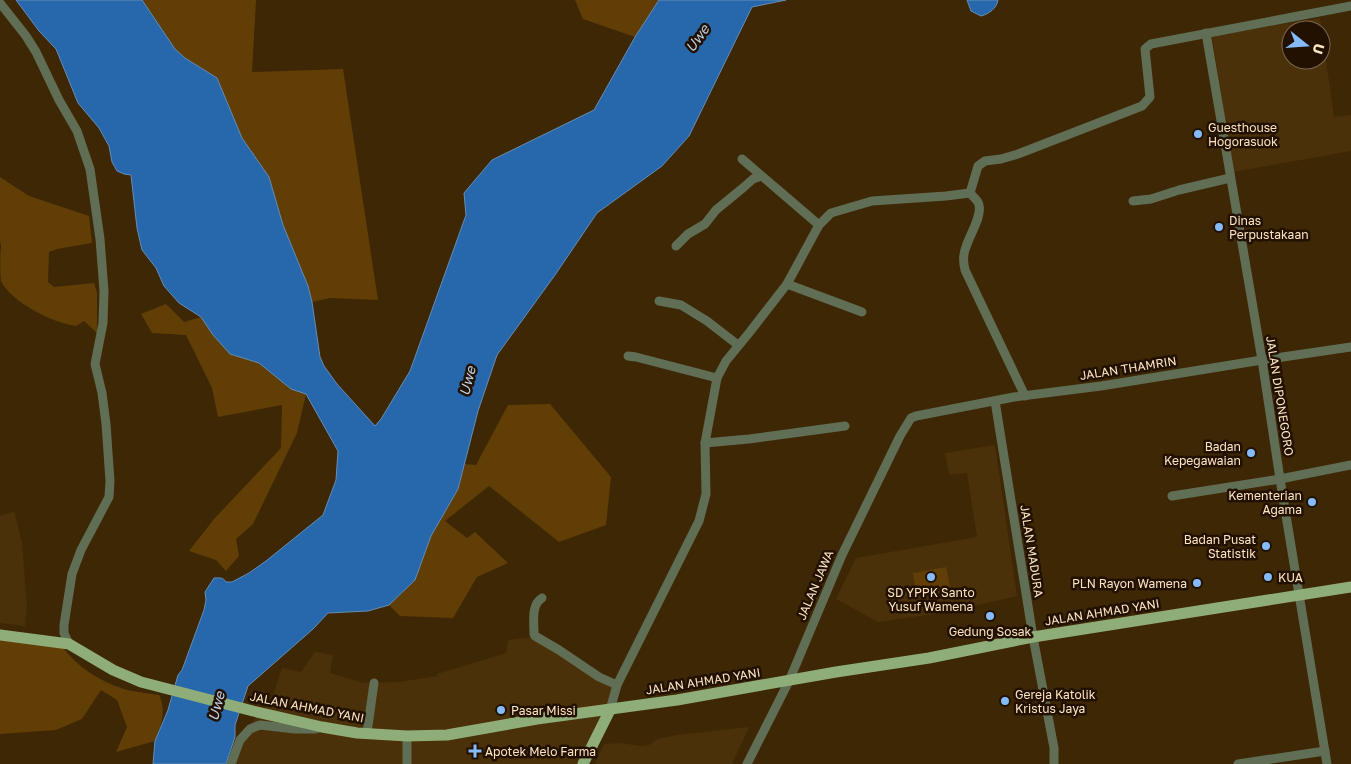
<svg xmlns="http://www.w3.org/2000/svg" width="1351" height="764" viewBox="0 0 1351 764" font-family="'Golos Text',sans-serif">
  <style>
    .built { fill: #4b310a; fill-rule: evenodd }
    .green { fill: #613e06 }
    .water { fill: #2668ab; stroke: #668db3 }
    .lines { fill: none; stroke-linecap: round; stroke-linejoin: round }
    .minor { stroke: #5f6e54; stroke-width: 9 }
    .major { stroke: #8fad78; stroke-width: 11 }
    .poi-dot { fill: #84bcfb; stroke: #210; stroke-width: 2 }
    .labels { text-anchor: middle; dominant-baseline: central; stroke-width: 5; stroke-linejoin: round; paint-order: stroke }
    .poi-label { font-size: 12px; fill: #fde4c6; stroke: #210; text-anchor: start }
    .street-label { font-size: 12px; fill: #fde4c6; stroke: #210 }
    .water-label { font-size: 14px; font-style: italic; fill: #bed1e8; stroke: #210 }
  </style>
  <rect width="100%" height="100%" fill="#3e2705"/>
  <g class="built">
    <path d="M1320 18 1334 117 1351 115V151L1233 172 1212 36ZM1291 30H1321V60H1291Z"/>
    <path d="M995 445 1017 596 947 612 878 622 836 599 856 558 977 537 967 473 949 475 945 453Z"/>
    <path d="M14 511 22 543 27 606 25 626 0 623V516Z"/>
    <path d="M533 637 616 689 581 764H230L243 732 271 701 282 668 301 672 315 652 333 655 330 673 364 683 398 682 438 676 437 674 506 653 508 640Z"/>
    <path d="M749 727 732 764H595L604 744 620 743 641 746 649 745 658 739 677 735Z"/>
  </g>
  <g class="green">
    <path d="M142 0H256L252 72 343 69 378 300 330 298 312 302 308 286 283 225 269 177 242 138 217 78 185 58 175 49Z"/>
    <path d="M575 0H659L635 37 583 19Z"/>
    <path d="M0 177 29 196 89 216 92 243 57 249 49 252 48 282 54 287 94 283 97 293V333L84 321 76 326C53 323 11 302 1 281 0 273 0 255 1 246L0 241Z"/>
    <path d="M166 304 184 322 201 317 213 335 230 354 259 363 291 389 306 394 297 433 253 524 236 539 239 556 226 571 216 560 189 551 214 519 281 448 282 405 218 417 212 388 186 335 152 333 141 314Z"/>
    <path d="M550 404 611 477 606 525 559 542 489 486 445 521 467 538 475 532 508 563 477 577 453 618 400 616 389 605 415 580 431 536 458 489 465 464 476 465 508 405Z"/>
    <path d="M946 567 950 587 916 592 913 573Z"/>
    <path d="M0 639 63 648C79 668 99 681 124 689 135 692 148 693 159 695 167 713 161 724 155 741L116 752 127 727 117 700 101 690 82 719 56 730 0 734Z"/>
  </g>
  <g class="water">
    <path d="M16 0H142L175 49 185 58 217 78 242 138 269 177 283 225 308 286 312 302 320 357 324 366 337 384 375 426 381 419 410 371 466 215 464 193 492 160 594 110 635 37 659 0H786L752 7 689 136 662 166 597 213 555 275 497 355 478 411 458 489 431 536 415 580 389 605 368 611 328 613 313 629 248 686 235 725V737L226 764H153L155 741 168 710 178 675 182 670 204 610 206 600 205 592 214 578C220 578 223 577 226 582H232L249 573 266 561 323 515 336 480 338 451 306 394 291 389 259 363 230 354 213 335 201 317 179 303 164 286 156 268 142 250 137 228 131 175 124 174 117 171 112 162 109 146 99 128 78 103 56 49 39 31Z"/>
    <path d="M967 0H998C997 8 989 14 981 16L971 11Z"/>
  </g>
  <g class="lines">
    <g class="minor">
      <path d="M0 3 26 36 36 52 59 100 77 131 90 169 100 239 104 291 103 323 95 364 102 393 106 424 110 481 109 497 81 550 72 574 64 625V633L69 644"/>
      <path d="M1206 33 1262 360 1280 479 1327 764"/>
      <path d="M742 159 819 225"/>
      <path d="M970 193 978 166 985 161 1001 159 1018 154 1142 106 1150 97 1145 49 1151 44 1351 6"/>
      <path d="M970 193C973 197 978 200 979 205 982 217 969 236 966 247 963 254 963 262 965 270L1025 396"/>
      <path d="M1133 201 1151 199 1179 190 1230 178"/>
      <path d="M676 246 688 234 705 224 716 210 744 187 753 179 761 176"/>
      <path d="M787 284 862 312"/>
      <path d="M659 301 681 305 707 321 738 345"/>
      <path d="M628 356 636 357 717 378"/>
      <path d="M995 401 1033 637 1054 748V764"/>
      <path d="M705 443 749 439 845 426"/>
      <path d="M1172 496 1280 479 1351 465"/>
      <path d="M542 598C531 605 534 621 534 634L535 636 559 650 599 677 617 685"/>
      <path d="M610 710 617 685 699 521 706 494 705 443 717 378 726 361 749 333 787 284 819 225 831 213 872 201 946 196 970 193"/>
      <path d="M367 733 374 683"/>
      <path d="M407 736V764"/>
      <path d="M231 764 240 740 250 729 260 725 295 729H314L319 728"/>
      <path d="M747 764 789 681 842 555 900 436 911 418 916 416 1014 397 1101 386 1262 360 1351 347"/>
      <path d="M1238 764 1325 751"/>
    </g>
    <g class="major">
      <path d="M0 635 69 644 113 670 141 682 253 711 322 727 357 733 407 736 447 735 537 719 677 700 836 672 929 658 1033 637 1351 587"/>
      <path d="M583 764 610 710"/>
    </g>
  </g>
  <g class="poi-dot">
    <circle cx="1198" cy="134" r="5"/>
    <circle cx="1219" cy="227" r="5"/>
    <circle cx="1251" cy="453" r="5"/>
    <circle cx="1312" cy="502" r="5"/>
    <circle cx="1266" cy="546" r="5"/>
    <circle cx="931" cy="577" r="5"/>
    <circle cx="1268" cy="577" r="5"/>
    <circle cx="1197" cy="583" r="5"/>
    <circle cx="990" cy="616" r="5"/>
    <circle cx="1005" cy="701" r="5"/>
    <circle cx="501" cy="710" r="5"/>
    <path d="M472.5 743.5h5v5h5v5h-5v5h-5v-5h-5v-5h5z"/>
  </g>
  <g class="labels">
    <g class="poi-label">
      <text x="1208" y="127">Guesthouse<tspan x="1208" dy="14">Hogorasuok</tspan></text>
      <text x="1229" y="220">Dinas<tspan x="1229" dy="14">Perpustakaan</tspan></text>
      <text x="1241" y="446" text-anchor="end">Badan<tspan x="1241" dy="14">Kepegawaian</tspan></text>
      <text x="1302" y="495" text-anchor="end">Kementerian<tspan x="1302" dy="14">Agama</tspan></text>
      <text x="1256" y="539" text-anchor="end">Badan Pusat<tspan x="1256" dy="14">Statistik</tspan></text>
      <text x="1278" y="577">KUA</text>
      <text x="1187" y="583" text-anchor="end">PLN Rayon Wamena</text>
      <text x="931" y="592" text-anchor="middle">SD YPPK Santo<tspan x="931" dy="14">Yusuf Wamena</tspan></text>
      <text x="990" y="631" text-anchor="middle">Gedung Sosak</text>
      <text x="1015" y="694">Gereja Katolik<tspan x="1015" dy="14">Kristus Jaya</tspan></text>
      <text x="511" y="710">Pasar Missi</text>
      <text x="485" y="751">Apotek Melo Farma</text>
    </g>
    <g class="street-label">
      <text transform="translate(1128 368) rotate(-9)">JALAN THAMRIN</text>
      <text transform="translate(1280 396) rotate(81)">JALAN DIPONEGORO</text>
      <text transform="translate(1032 551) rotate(81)">JALAN MADURA</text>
      <text transform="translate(815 585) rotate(-67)">JALAN JAWA</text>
      <text transform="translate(1102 612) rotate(-9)">JALAN AHMAD YANI</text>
      <text transform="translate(703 681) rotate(-9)">JALAN AHMAD YANI</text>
      <text transform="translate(307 707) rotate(11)">JALAN AHMAD YANI</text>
    </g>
    <g class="water-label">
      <text transform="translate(697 38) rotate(-54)">Uwe</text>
      <text transform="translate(467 381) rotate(-76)">Uwe</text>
      <text transform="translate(216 706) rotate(-75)">Uwe</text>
    </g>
  </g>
  <g transform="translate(1306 45) rotate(107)"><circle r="24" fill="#221100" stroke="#7a654f"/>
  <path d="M0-4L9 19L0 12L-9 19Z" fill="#84bcfb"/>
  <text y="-8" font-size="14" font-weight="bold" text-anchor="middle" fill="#fde4c6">U</text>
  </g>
</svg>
